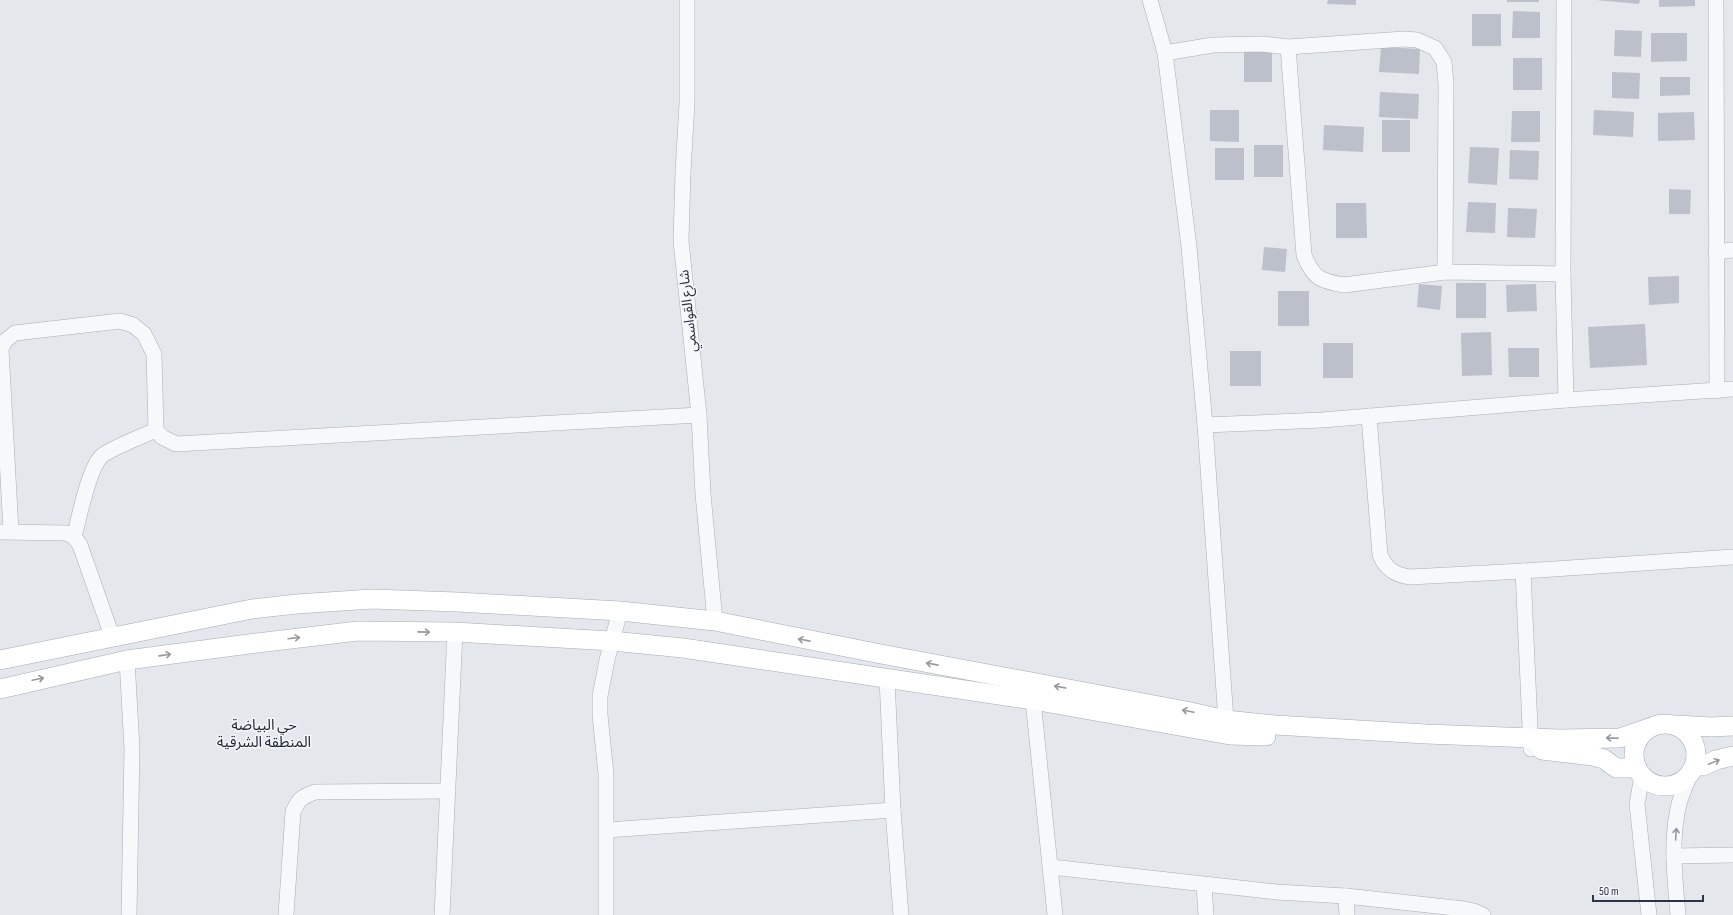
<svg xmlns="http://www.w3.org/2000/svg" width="1733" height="915" viewBox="0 0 1733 915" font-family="'Sofia Sans Condensed','Noto Sans Arabic',sans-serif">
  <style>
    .building { fill: #bbc0ca }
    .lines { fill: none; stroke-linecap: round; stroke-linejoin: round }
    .minor-casing { stroke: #a9aeb7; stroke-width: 16 }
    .major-casing { stroke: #a3abb8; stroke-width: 20 }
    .minor { stroke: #f7f8fa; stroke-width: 15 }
    .major { stroke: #fff; stroke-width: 19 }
    .oneway { stroke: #959aa2 }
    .oneway2 { stroke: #9196a0 }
    .labels { text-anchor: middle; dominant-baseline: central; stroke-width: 3; stroke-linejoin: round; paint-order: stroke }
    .street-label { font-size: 14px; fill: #2b3445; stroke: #f4f6f9 }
    .neighbourhood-label { font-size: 15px; fill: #1d2536; stroke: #f4f6f9 }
  </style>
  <rect width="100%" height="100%" fill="#e4e7ec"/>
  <g class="building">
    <path d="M1328 0H1356V5L1327 4Z"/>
    <rect x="1507" y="0" width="32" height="2"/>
    <path d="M1596 0H1640L1639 4Z"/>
    <path d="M1659 0H1695V6L1659 7Z"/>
    <path d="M1513 11 1540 12V38H1512Z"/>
    <rect x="1472" y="14" width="29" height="32"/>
    <path d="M1615 30 1642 31 1641 57 1614 56Z"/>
    <path d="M1651 33H1687V61L1651 62Z"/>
    <path d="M1381 47 1420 49 1419 74 1379 72Z"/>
    <rect x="1244" y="50" width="28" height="32"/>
    <rect x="1513" y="58" width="29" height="32"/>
    <path d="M1612 72 1640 73 1639 99 1612 98Z"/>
    <path d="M1660 77H1690V95L1660 96Z"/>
    <path d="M1380 92 1419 94 1418 119 1379 117Z"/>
    <path d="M1210 110H1239V142L1210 141Z"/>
    <path d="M1594 110 1634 112 1633 137 1593 135Z"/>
    <path d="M1512 111H1540V142H1511Z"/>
    <path d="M1694 112 1695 140 1658 141V113Z"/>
    <rect x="1382" y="120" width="28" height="32"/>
    <path d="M1324 125 1364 127 1363 152 1323 150Z"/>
    <rect x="1254" y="145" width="29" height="32"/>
    <path d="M1470 147 1499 148 1497 185 1468 183Z"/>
    <rect x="1215" y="148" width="29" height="32"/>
    <path d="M1510 150 1539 151 1538 180 1509 179Z"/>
    <path d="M1669 189 1691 190 1690 214H1669Z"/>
    <path d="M1468 202 1496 203 1495 233 1466 232Z"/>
    <path d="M1336 203H1366L1367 238H1336Z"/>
    <path d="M1508 208 1537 209 1535 238 1507 237Z"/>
    <path d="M1264 247 1287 249 1285 272 1262 270Z"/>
    <path d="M1679 276V303L1649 305 1648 277Z"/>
    <rect x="1456" y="283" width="30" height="35"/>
    <path d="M1419 284 1442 286 1440 310 1417 307Z"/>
    <path d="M1536 284 1537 311 1507 312 1506 285Z"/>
    <rect x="1278" y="291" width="31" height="35"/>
    <path d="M1645 324 1647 365 1590 368 1588 327Z"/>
    <path d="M1491 332 1492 375 1462 376 1461 333Z"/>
    <rect x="1323" y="343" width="30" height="35"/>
    <path d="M1508 348H1539V377H1509Z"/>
    <rect x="1230" y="351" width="31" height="35"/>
  </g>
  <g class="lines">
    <defs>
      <g id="minor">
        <path d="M687 0V103L683 172 681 241 699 415 703 494 715 621"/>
        <path d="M1150 0 1165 53 1189 247 1205 425 1226 720 1229 730"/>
        <path d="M1564 0 1563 274 1566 400"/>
        <path d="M1716 0 1717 391"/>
        <path d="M1288 47 1304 255C1313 278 1320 281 1344 285L1445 272 1563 274"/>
        <path d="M1165 53 1213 45 1262 44 1288 47 1404 39 1417 40 1435 48 1444 62 1446 84 1445 272"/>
        <path d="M1716 252 1733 250"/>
        <path d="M1369 416 1380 555C1386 569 1395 575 1410 577L1523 571 1733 557"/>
        <path d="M1205 425 1322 420 1566 400 1733 389"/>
        <path d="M11 531 1 349 5 341 15 333 120 321 133 325 144 334 154 354 156 430 162 437 176 444 699 415"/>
        <path d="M0 532 66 533 74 537 80 545 112 636"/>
        <path d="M74 537C79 519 89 465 103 455 116 446 141 437 156 430"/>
        <path d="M1523 571 1531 749"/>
        <path d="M127 660 132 749 129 915"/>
        <path d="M887 679 893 810 901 915"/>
        <path d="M1033 700 1055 915"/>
        <path d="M1642 776 1637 804 1649 915"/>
        <path d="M607 830 893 810"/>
        <path d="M1674 856 1733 855"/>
        <path d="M1051 867 1276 892 1346 896 1464 909 1474 911 1483 915"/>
        <path d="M1204 885 1206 915"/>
        <path d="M1346 896 1347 915"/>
        <path d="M286 915 293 812C299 798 302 797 315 792L448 791"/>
        <path d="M442 915 455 632"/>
        <path d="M606 915V774L600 715V696L607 660 620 611"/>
        <path d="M1678 915C1675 879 1670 840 1679 804 1682 793 1687 783 1691 772"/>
      </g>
      <g id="major">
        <path d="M0 660 252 609 297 604 372 599 457 602 620 611 715 621 881 654 1186 711 1226 720 1275 725 1426 734 1560 739 1620 738 1649 728"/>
        <path d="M0 689 127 660 249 644 358 631 455 632 612 641 683 648 1033 700 1230 735 1266 736"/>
        <circle cx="1665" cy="755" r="31"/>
        <path d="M1676 725 1711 727 1733 726"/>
        <path d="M1542 750 1593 756 1604 759 1616 768H1637"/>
        <path d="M1695 763 1703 766 1716 760 1733 756"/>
      </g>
    </defs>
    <use href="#minor" class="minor-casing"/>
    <use href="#major" class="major-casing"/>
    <use href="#minor" class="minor"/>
    <use href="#major" class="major"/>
  </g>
  <defs><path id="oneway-shaft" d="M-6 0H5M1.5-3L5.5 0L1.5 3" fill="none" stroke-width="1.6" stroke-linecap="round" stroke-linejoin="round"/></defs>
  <g class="oneway">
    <use href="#oneway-shaft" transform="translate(424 632) rotate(1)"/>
    <use href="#oneway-shaft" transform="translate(294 638) rotate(-7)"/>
    <use href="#oneway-shaft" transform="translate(804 640) rotate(-169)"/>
    <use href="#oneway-shaft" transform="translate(165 655) rotate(-8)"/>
    <use href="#oneway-shaft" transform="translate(932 664) rotate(-169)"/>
    <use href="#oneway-shaft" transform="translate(38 679) rotate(-12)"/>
    <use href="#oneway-shaft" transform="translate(1060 687) rotate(-170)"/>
    <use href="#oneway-shaft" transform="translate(1188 711) rotate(-168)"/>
    <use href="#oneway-shaft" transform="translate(1612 738) rotate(-179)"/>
    <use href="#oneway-shaft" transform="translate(1714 762) rotate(-22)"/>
  </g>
  <use class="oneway2" href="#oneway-shaft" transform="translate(1676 834) rotate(-86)"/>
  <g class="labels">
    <g class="street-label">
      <text transform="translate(688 311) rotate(-96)">شارع القواسمي</text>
    </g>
    <g class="neighbourhood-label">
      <text x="264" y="725">حي البياضة<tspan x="264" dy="17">المنطقة الشرقية</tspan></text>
    </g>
  </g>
  <path d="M1593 895v6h110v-6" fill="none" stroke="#2b3445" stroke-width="2"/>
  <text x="1599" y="895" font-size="12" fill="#2b3445" stroke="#f4f6f9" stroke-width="3" paint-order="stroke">50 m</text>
</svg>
